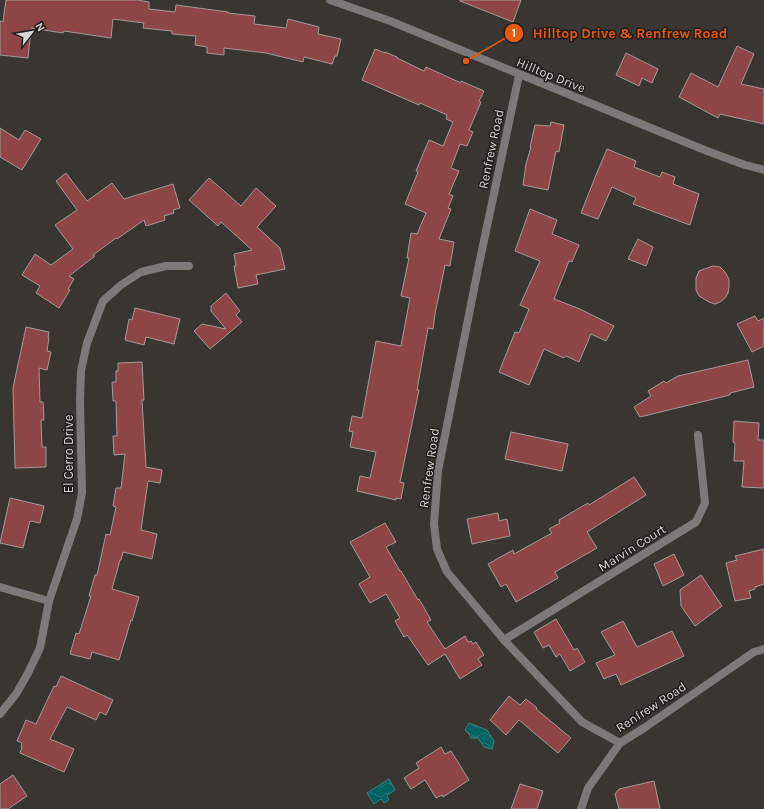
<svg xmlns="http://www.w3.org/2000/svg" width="764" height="809" viewBox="0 0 764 809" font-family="Karla,sans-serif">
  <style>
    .water { fill: url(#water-waves); stroke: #408484 }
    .building { fill: #8d4645; stroke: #a39b9a }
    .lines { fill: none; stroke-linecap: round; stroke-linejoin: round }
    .minor { stroke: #7d797a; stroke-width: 8 }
    .tertiary { stroke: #7d797a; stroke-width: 8 }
    .labels { text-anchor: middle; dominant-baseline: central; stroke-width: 3; stroke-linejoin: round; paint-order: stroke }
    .street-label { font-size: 13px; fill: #d7d4d1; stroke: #1f1d1b }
    .leader { fill: none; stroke: #e8590c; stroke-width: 1.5 }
    .callout-dot { fill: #e8590c; stroke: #1f1d1b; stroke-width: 1.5 }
    .mark-label { font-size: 12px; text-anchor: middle; font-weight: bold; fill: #fff }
    .callout-label { font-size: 14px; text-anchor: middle; font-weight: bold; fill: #e8590c; stroke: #1f1d1b; stroke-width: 3; stroke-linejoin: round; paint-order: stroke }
  </style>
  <defs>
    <pattern id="water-waves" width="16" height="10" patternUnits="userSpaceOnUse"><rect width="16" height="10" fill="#006263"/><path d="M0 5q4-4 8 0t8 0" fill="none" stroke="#247878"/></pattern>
  </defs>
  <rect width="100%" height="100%" fill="#393531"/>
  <g class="water">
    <path d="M469 723 487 730 494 741 492 749 484 747 478 738H471L469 734 465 730Z"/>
    <path d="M389 779 395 790 387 795 389 800 384 803 381 799 374 804 367 793Z"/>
  </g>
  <g class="building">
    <path d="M6 0H138L149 2V9L175 12 176 5 228 12V13L255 16 254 24 286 28 288 19 319 27 318 34 341 39 337 56H335L332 64 304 57 303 62 266 53 224 48V55L207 53V47L195 45 196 36 172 34V31L143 28 144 23 113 19 111 38 64 31 63 33 31 28 28 58 0 55V21L3 22Z"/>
    <path d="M460 0H521L513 22 460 1Z"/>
    <path d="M737 46 754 54 741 84 764 89V124L720 114 718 118 679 97 691 73 718 87Z"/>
    <path d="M375 49 385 53V52L397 57V58L424 71 426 67 461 83V81L484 91 479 101 481 102 469 130 473 132 467 146 460 144 451 168 459 171 449 194 453 196 448 208 451 209 439 239 454 242 450 266 445 265 435 314 433 329 428 328 417 390H419L400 482 404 483 401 499 396 498V500L357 491 360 476 370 478 376 452 350 447 353 432 349 431 352 416 362 418 376 341 401 346 410 298 401 296 409 258H407L411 233 417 234 426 213 405 204 418 172 416 171 429 140 443 146 453 122 446 119 447 115 420 103 419 105 362 80Z"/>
    <path d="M626 53 658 69 652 83 642 78 639 86 616 75Z"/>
    <path d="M551 122 564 125 559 152 556 151 548 190 523 185 526 164 531 147H530L535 125 550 126Z"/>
    <path d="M0 128 19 140 25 130 41 139 22 170 0 157Z"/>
    <path d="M607 149 636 161 634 167 660 177 662 172 675 177 673 184 699 194 690 225 633 204 636 198 612 187 598 219 581 213 596 175Z"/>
    <path d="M66 173 87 201 112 183 124 199 173 184 180 208 173 210 174 213 164 216 165 220 146 226 144 220 117 239 116 238 93 255 95 256 69 276 74 279 68 289 70 290 59 308 36 293 40 286 22 275 35 254 51 265 73 249 55 225 77 210 56 181Z"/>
    <path d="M209 178 241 206 256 188 276 206 257 227 280 248 285 269 256 275 258 284 238 288 234 266H236L234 254 252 250 221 222 218 226 189 200Z"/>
    <path d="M530 209 557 220 552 234 579 245 572 262 569 261 554 299 580 309 614 326 606 341 591 334 579 362 566 356 564 358 544 349 529 385 499 372 515 332 519 333 529 309 520 305 540 261 515 251Z"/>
    <path d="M638 239 653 247 646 266 628 259Z"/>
    <path d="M713 266 720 267 725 272 729 279V287L728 293 725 298 720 302 715 304 709 302 699 296 696 290V278L699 271Z"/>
    <path d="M226 293 240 311 236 315 242 322 210 349 194 331 202 324 226 329 211 311V306Z"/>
    <path d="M135 308 180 319 174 344 146 337 144 345 125 340 129 319 132 320Z"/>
    <path d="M755 316 758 321 764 318V346L752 352 737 324Z"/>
    <path d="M26 327 49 332 48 338H49L47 351 51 352 47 370 39 368 40 402H43L44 420H41L42 447H46V467L15 468 13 388Z"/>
    <path d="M748 360 754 387 730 393V395L640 417 634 407 651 396 648 391 664 381 666 383 678 376Z"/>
    <path d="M142 362 144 400H142L146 467 162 470 160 483 148 481 141 530 157 534 152 559 123 552 121 560H120L112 589 139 597 132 621 131 620 119 660 92 652 90 659 70 654 76 633 79 634 91 596H89L95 575H97L106 534 110 535 116 507 113 506 116 488H121L125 454 114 455 113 436H117L116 401H113L112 382H116V371H118V363Z"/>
    <path d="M734 421 759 423 758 440H764V488L742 487 744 461H734L735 443 733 442Z"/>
    <path d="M511 432 568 444 562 471 505 459Z"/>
    <path d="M634 477 646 495 587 532 597 548 555 572 558 578 516 602 506 584 501 587 488 564 513 550 514 554 552 533 549 529 560 523 559 520 588 503 589 505Z"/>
    <path d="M10 498 44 506 40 523 30 521 23 548 0 543Z"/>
    <path d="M498 513 499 521 507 519 510 536 472 544 467 519Z"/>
    <path d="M385 523 396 542 386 547 400 571H401L418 600 419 599 431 620 427 622 445 649 465 636 468 642 471 641 473 644 476 642 484 655 478 659 482 665 460 679 445 654 428 665 407 635 404 637 395 621 400 618 386 594 370 603 359 584 370 577 350 542Z"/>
    <path d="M764 549V584L755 587V589L749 591 751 598 735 601 726 563 737 560 735 556Z"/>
    <path d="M674 554 684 575 663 586 654 564Z"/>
    <path d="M701 575 722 606 695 626 681 606 680 590Z"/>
    <path d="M556 619 574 650 577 648 585 662 570 671 560 654 556 657 549 645 543 648 534 632Z"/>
    <path d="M623 621 637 647 672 631 684 656 621 685 616 674 604 679 596 663 615 655 601 632Z"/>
    <path d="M61 676 113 700 106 715 100 712 96 720 67 707 50 739 74 749 64 772 20 753 22 747H21L22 743 17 741 26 720 36 724 54 686 56 687Z"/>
    <path d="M509 696 520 705 526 699 537 708 536 709 571 738 558 753 519 720 506 735 490 720Z"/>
    <path d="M441 747 445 754 451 751 469 780 443 797 442 795 436 798 425 780 411 789 404 778 419 768 416 763Z"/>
    <path d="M13 775 27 796 8 809H0V784Z"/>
    <path d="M654 781 660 809H619L615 794 619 789Z"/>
    <path d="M520 784 543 791 537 809H511Z"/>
  </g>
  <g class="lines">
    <g class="minor">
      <path d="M519 75 478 269 438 471 434 524 437 549 447 572 504 640 582 722 620 743"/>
      <path d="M0 587 49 601"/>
      <path d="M504 640 696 522 705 503 698 435"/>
      <path d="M0 714 16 694 27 675 40 648 49 601 77 519 82 493 80 400 81 371 87 343 103 301 121 285 141 272 166 266H189"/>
      <path d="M581 809 588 788 620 743 644 728 754 652 764 649"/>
    </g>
    <path class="tertiary" d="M330 0 390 21 707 151 745 165 764 170"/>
  </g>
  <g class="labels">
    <g class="street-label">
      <text transform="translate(551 75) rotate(22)">Hilltop Drive</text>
      <text transform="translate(491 149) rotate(-78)">Renfrew Road</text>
      <text transform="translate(68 454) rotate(-90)">El Cerro Drive</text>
      <text transform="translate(429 468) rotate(-82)">Renfrew Road</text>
      <text transform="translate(632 548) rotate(-32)">Marvin Court</text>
      <text transform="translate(651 707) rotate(-33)">Renfrew Road</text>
    </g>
  </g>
  <path class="leader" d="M466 61L514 33"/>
  <g class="callout-dot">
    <circle cx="466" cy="61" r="4"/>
    <circle cx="514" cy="33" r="10"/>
  </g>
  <g class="mark-label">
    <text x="514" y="37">1</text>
  </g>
  <g class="callout-label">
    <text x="630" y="38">Hilltop Drive &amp; Renfrew Road</text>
  </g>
  <g transform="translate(32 32) rotate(59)" stroke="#1f1d1b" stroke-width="3" paint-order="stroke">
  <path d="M0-3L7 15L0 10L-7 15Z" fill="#d7d4d1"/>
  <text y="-6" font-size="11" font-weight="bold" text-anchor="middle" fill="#d7d4d1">N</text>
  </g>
</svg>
